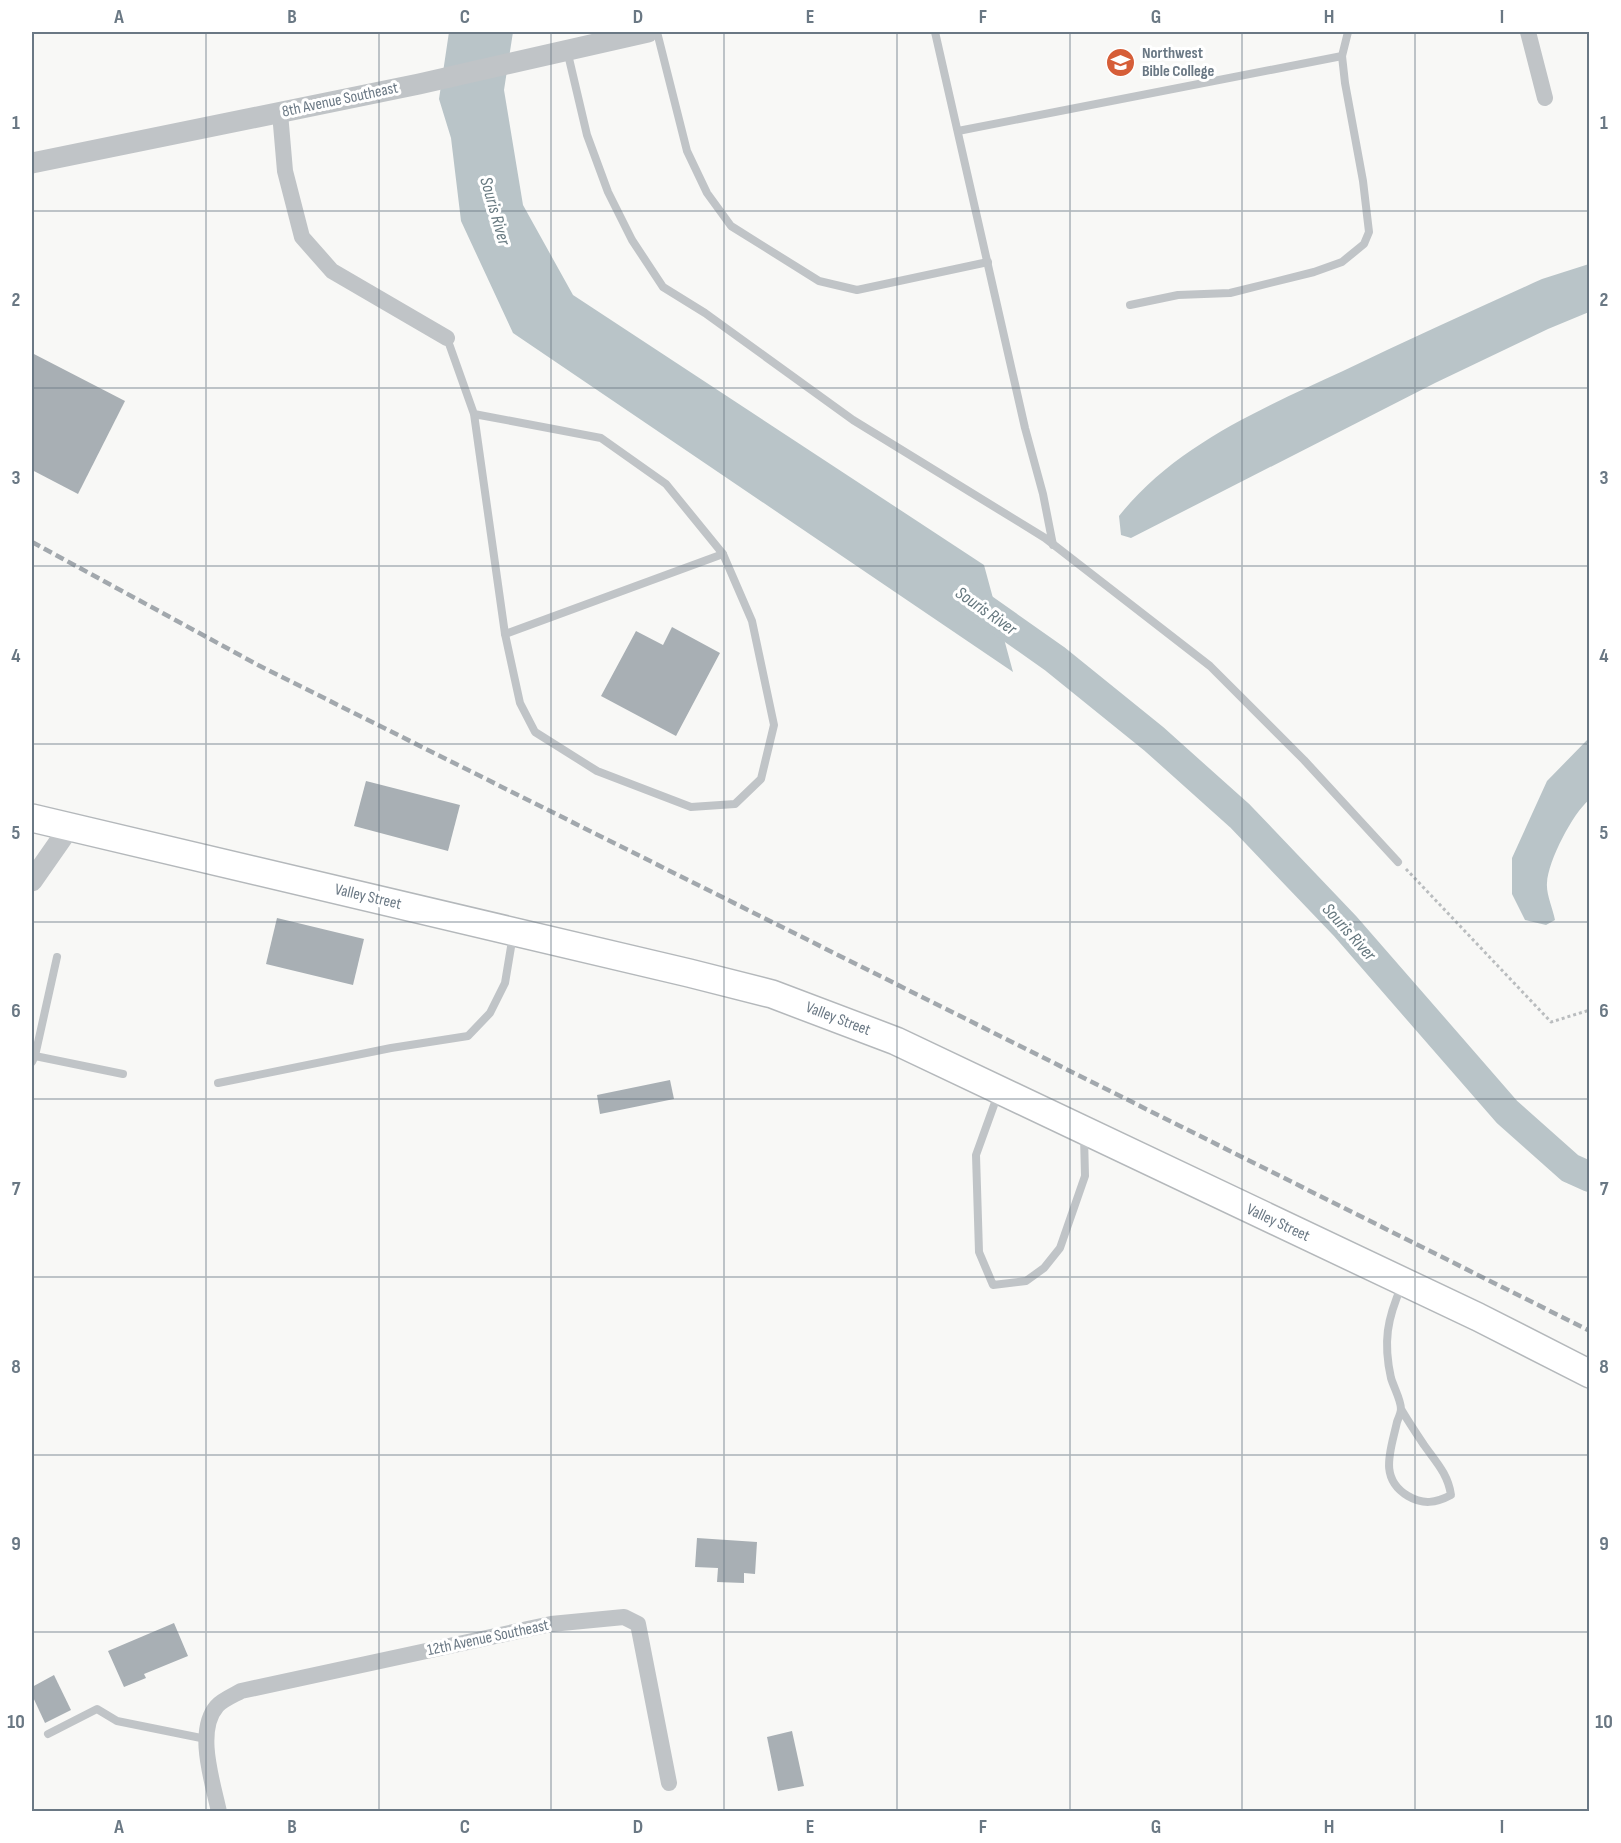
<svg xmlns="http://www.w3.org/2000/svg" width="1621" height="1843" viewBox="0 0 1621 1843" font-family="'Sofia Sans Condensed',sans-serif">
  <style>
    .water { fill: #b9c4c8 }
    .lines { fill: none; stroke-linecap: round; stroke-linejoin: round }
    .river { stroke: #b9c4c8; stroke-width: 30 }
    .building { fill: #a8afb4 }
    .primary-casing { stroke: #b4b8bb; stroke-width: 30 }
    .path { stroke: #babdbf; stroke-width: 3; stroke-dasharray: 3 3; stroke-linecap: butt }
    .service { stroke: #c0c4c7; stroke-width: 8 }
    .minor { stroke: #c0c4c7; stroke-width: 16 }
    .tertiary { stroke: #c0c4c7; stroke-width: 21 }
    .primary { stroke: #fff; stroke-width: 27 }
    .rail { stroke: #a2a8ad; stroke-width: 4.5; stroke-dasharray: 9 4.5; stroke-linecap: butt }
    .grid { fill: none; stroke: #6a7884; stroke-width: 1.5; stroke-opacity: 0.55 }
    .labels { text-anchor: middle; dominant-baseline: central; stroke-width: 6; stroke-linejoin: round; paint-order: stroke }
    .poi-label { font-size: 16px; font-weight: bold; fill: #6a7884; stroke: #fff; text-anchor: start }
    .street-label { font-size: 16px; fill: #6a7884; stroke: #fff }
    .water-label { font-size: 18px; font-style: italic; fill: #66787f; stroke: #fff }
    .neatline { fill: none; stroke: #6a7884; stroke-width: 2 }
    .grid-label { font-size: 20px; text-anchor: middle; font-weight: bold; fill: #6a7884 }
  </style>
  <rect width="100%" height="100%" fill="#f8f8f6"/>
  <g class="water">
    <path d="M449 32H513L504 90 523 205 573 295 984 565 1013 672 513 333 461 221 451 138 439 99Z"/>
    <path d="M1589 264V312L1548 329 1435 383 1131 538 1121 535 1119 516C1175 445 1263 408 1343 371 1409 339 1476 309 1542 279Z"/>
    <path d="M1589 738V800C1573 813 1548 861 1547 883 1546 894 1553 909 1555 920L1546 925 1525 920 1512 894V858L1547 781Z"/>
  </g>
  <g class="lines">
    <path class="river" d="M967 597 1055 659 1154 739 1240 816 1345 926 1507 1112 1570 1168 1590 1177"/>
  </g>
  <g class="building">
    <path d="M32 353 125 401 78 494 32 470Z"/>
    <path d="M672 627 720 653 676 736 601 696 636 631 663 645Z"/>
    <path d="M366 781 460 805 448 851 354 826Z"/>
    <path d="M277 918 364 939 353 985 266 964Z"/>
    <path d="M670 1080 674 1099 600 1114 597 1095Z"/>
    <path d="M697 1538 757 1542 755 1574 744 1573V1583L717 1582 718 1568 695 1567Z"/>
    <path d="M174 1623 188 1656 144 1674 146 1678 124 1687 108 1651Z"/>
    <path d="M54 1675 71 1710 45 1723 32 1695V1687Z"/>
    <path d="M792 1731 804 1786 778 1791 767 1737Z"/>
  </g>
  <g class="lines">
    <defs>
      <path id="primary" d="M32 818 689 973 772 994 896 1041 1478 1317 1590 1374"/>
    </defs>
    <use href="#primary" class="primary-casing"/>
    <path class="path" d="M1406 869 1551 1022 1590 1010"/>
    <g class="service">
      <path d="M657 32 687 151 707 193 731 226 819 281 857 290 988 262"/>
      <path d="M935 32 1025 428 1043 494 1053 545"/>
      <path d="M567 50 587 135 608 192 632 240 663 287 705 313 853 420 1045 538 1210 666 1304 760 1398 862"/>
      <path d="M958 131 1342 56 1348 32"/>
      <path d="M1130 305 1178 295 1230 293 1314 272 1342 262 1364 244 1369 232 1363 181 1345 83 1342 56"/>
      <path d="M447 338 474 414 505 634 520 703 535 732 597 771 691 807 735 804 761 779 774 725 752 621 723 554 666 484 601 438 474 414"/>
      <path d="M505 634 723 554"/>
      <path d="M35 1056 123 1074"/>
      <path d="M32 1062 35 1056 57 957"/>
      <path d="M218 1083 391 1048 468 1036 490 1013 505 983 513 935"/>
      <path d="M998 1094 976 1155 979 1252 993 1285 1026 1281 1044 1268 1060 1248 1085 1176 1084 1136"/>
      <path d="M1401 1409C1408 1421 1416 1433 1424 1445 1436 1462 1448 1474 1451 1495 1436 1503 1423 1505 1408 1496 1378 1478 1391 1450 1397 1422 1398 1419 1401 1413 1401 1409 1401 1400 1394 1388 1391 1378 1383 1342 1387 1319 1402 1285"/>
      <path d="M48 1734 97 1709 117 1721 206 1739"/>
    </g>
    <g class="minor">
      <path d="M1528 32 1545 98"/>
      <path d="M280 113 285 171 302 237 332 271 447 338"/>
      <path d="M219 1812C213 1783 195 1731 217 1706 222 1700 234 1695 241 1691L551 1624 624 1617 638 1624 669 1783"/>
    </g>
    <g class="tertiary">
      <path d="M32 163 419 84 648 32"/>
      <path d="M32 881 69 828"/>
    </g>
    <use href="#primary" class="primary"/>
    <path class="rail" d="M32 542 258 665 1590 1331"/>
  </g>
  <path class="grid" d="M206 32V1812M379 32V1812M551 32V1812M724 32V1812M897 32V1812M1070 32V1812M1242 32V1812M1415 32V1812M32 211H1590M32 388H1590M32 566H1590M32 744H1590M32 922H1590M32 1099H1590M32 1277H1590M32 1455H1590M32 1632H1590"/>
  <defs>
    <symbol id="school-disc" viewBox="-11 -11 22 22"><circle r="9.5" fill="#d65e38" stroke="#fff"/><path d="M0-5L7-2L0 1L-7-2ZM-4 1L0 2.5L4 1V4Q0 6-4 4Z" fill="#fff"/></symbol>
  </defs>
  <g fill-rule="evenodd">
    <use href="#school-disc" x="1104" y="46" width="33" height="33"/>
  </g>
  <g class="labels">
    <g class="poi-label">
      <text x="1142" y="53">Northwest<tspan x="1142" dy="18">Bible College</tspan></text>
    </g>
    <g class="street-label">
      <text transform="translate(340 100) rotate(-12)">8th Avenue Southeast</text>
      <text transform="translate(368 897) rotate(13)">Valley Street</text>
      <text transform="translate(838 1019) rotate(21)">Valley Street</text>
      <text transform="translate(1278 1223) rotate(25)">Valley Street</text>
      <text transform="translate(488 1638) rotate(-12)">12th Avenue Southeast</text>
    </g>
    <g class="water-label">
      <text transform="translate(495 211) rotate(74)">Souris River</text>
      <text transform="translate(986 611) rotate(35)">Souris River</text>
      <text transform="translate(1349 932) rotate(48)">Souris River</text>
    </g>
  </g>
  <rect width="1621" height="1843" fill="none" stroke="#ffffff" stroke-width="66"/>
  <rect x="33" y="33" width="1555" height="1777" class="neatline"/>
  <g class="grid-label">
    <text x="119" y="23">A</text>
    <text x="292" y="23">B</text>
    <text x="465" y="23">C</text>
    <text x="638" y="23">D</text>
    <text x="810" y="23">E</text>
    <text x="983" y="23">F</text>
    <text x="1156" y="23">G</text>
    <text x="1329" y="23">H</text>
    <text x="1502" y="23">I</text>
    <text x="16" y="129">1</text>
    <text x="1604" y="129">1</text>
    <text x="16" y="306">2</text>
    <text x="1604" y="306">2</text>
    <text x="16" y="484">3</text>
    <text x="1604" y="484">3</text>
    <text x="16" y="662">4</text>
    <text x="1604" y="662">4</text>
    <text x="16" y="839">5</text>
    <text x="1604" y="839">5</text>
    <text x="16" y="1017">6</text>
    <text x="1604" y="1017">6</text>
    <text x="16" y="1195">7</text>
    <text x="1604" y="1195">7</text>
    <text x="16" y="1373">8</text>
    <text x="1604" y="1373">8</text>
    <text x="16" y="1550">9</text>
    <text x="1604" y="1550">9</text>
    <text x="16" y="1728">10</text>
    <text x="1604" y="1728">10</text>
    <text x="119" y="1833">A</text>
    <text x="292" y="1833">B</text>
    <text x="465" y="1833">C</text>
    <text x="638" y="1833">D</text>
    <text x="810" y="1833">E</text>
    <text x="983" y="1833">F</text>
    <text x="1156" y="1833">G</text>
    <text x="1329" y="1833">H</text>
    <text x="1502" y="1833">I</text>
  </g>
</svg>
